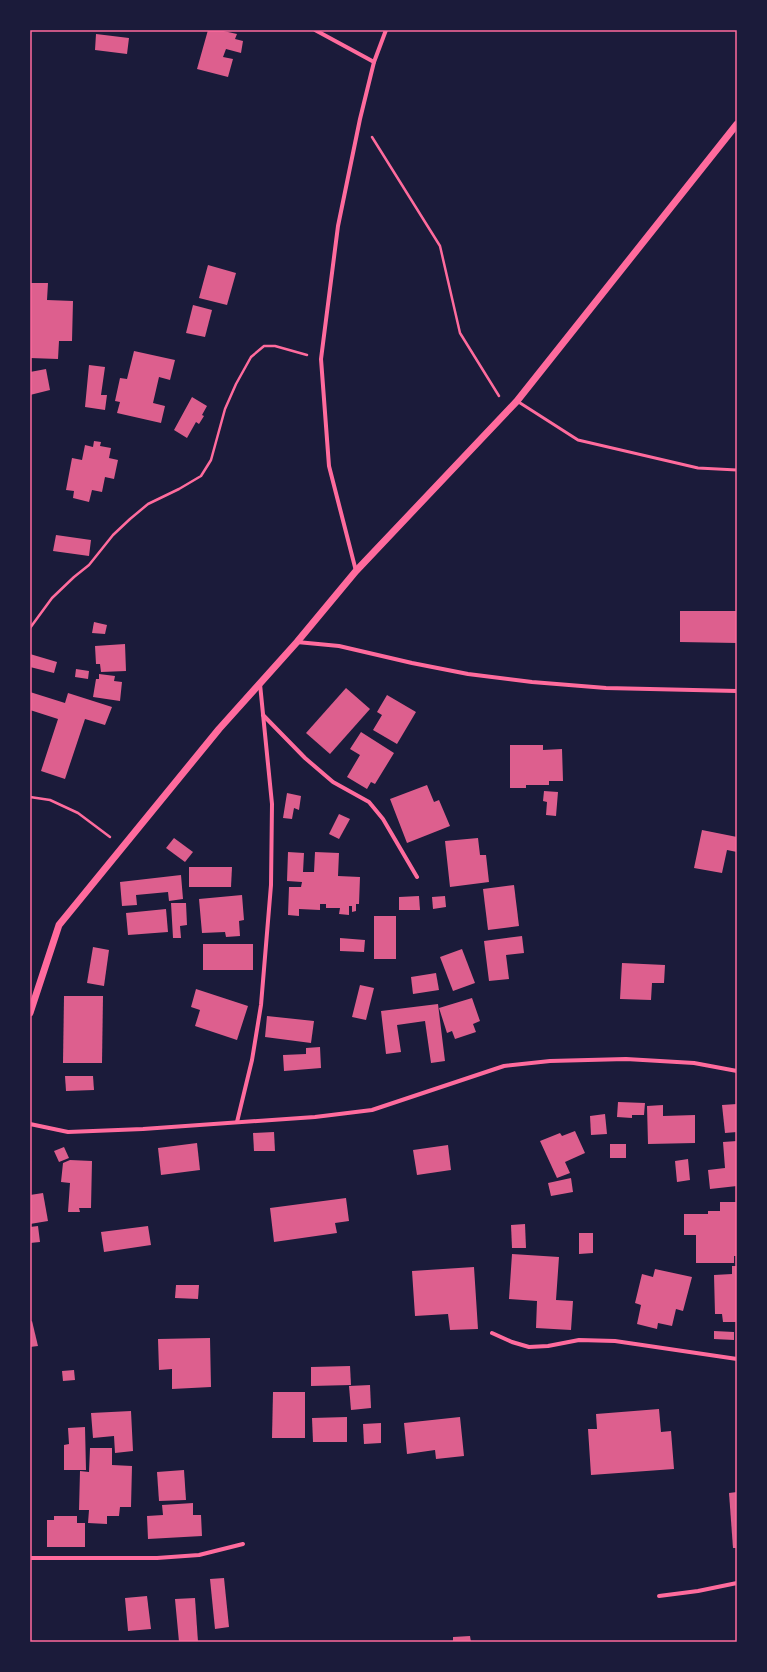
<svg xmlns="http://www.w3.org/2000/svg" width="767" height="1672" viewBox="0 0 767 1672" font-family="'Space Grotesk',sans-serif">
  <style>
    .building { fill: #dd5f8e }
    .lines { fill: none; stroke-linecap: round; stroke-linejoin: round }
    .path { stroke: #ff6b9d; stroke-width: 2.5 }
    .service { stroke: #ff6b9d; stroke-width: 3 }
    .minor { stroke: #ff6b9d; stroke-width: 4 }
    .tertiary { stroke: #ff6b9d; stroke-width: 7 }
    .neatline { fill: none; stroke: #ff6b9d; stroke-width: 1.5 }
  </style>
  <rect width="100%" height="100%" fill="#1b1b3a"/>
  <g class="building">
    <path d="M208 30H219L237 34 235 39 243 41 241 53 226 49 223 57 233 59 228 77 197 69Z"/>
    <path d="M96 34 129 38 127 54 95 50Z"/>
    <path d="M208 265 236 273 227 305 199 298Z"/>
    <path d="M31 283H48L47 300 73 301 72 341H59L58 359 30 358Z"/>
    <path d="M193 305 212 310 205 337 186 333Z"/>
    <path d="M134 351 175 360 170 380 159 377 153 403 165 406 161 423 117 413 120 402 115 401 120 378 127 379Z"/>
    <path d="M89 365 105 367 101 395H107L105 410 85 407Z"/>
    <path d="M46 369 50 390 30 395V372Z"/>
    <path d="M192 397 207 406 202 415 204 416 199 424 196 422 187 438 174 430Z"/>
    <path d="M94 441 101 442 100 446 111 448 109 458 118 460 114 479 105 477 102 492 92 490 89 502 73 498 74 491 66 490 72 458 82 460 85 445 93 447Z"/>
    <path d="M56 535 91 540 89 556 53 551Z"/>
    <path d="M680 611H737V643L680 642Z"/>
    <path d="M94 622 107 625 105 634 92 633Z"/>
    <path d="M125 644 126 671 101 672 100 664H96L95 646Z"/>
    <path d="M30 654 57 662 54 673 30 667Z"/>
    <path d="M76 669 89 671 88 679 75 677Z"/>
    <path d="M99 674 115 676 114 681 122 682 120 701 93 697 96 679H99Z"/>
    <path d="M346 688 370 709 330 754 306 733Z"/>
    <path d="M30 692 65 703 68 693 112 707 105 725 85 719 65 779 41 771 58 719 30 710Z"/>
    <path d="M387 695 416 712 397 744 373 730 382 715 377 712Z"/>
    <path d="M361 732 394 753 375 784 371 782 367 789 347 777 360 755 350 749Z"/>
    <path d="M510 745H543V750L562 749 563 781H549V785H526V788H510Z"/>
    <path d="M427 785 434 802 439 800 450 826 407 843 390 799Z"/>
    <path d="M544 791 558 792 556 816 546 815 547 802 543 801Z"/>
    <path d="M287 793 301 796 299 810 294 808 292 819 283 818Z"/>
    <path d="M339 814 350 819 339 839 329 834Z"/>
    <path d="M702 830 737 837V852L727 850 722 873 694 868Z"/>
    <path d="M174 838 193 852 185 862 166 848Z"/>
    <path d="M478 838 480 855H486L489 882 450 887 445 841Z"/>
    <path d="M288 852 304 853 303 872H314L315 852 339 853 338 876 360 877 359 904H356V911L352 912V906H349V915L339 914 340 908H326V904H320V910L299 909V916L288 915 289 887H301L302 882 287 881Z"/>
    <path d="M189 867H232L231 887H189Z"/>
    <path d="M181 875 183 899 169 901 168 892 136 895 137 905 122 906 120 882Z"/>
    <path d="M514 885 519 926 488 930 483 889Z"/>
    <path d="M242 895 244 920 239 921 240 936 226 937 225 932 202 933 199 899Z"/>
    <path d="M419 896 420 910H399V897Z"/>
    <path d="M445 896 446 907 433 909 432 897Z"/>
    <path d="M171 903H186L187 925 180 926 181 938H173Z"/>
    <path d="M166 909 168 932 128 935 126 913Z"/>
    <rect x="374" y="916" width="22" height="43"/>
    <path d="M522 936 524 953 506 955 509 979 489 981 484 941Z"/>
    <path d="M340 938 365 940 364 952 340 951Z"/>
    <rect x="203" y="944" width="50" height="26"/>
    <path d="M93 947 109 950 104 986 87 983Z"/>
    <path d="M462 949 475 983 453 991 440 957Z"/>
    <path d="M622 963 665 965 664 983H652L651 1000 620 999Z"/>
    <path d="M436 973 439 990 413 994 411 977Z"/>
    <path d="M360 985 374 988 366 1020 352 1017Z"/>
    <path d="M196 989 248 1006 237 1040 195 1026 200 1010 191 1007Z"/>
    <path d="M64 996H103L102 1063H63Z"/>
    <path d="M472 998 480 1021 473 1024 476 1032 455 1039 452 1031 447 1033 439 1008Z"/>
    <path d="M438 1004 445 1061 431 1063 425 1021 397 1025 401 1052 386 1054 381 1011Z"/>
    <path d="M267 1016 314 1021 311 1043 265 1037Z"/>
    <path d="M320 1047 321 1068 284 1071 283 1055 306 1054V1048Z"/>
    <path d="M65 1076H93L94 1090 66 1091Z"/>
    <path d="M618 1102 645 1103 644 1115H632V1118L617 1117Z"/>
    <path d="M737 1104V1132L725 1133 722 1105Z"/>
    <path d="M663 1105V1116L695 1115V1143L648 1144 647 1106Z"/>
    <path d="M605 1114 607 1134 591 1135 590 1116Z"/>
    <path d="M575 1131 585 1153 565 1162 570 1173 557 1178 540 1141 560 1133 562 1136Z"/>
    <path d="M274 1132 275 1151H254L253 1133Z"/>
    <path d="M737 1141V1186L710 1189 708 1170 725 1168 723 1142Z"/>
    <path d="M197 1143 200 1170 161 1175 158 1148Z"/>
    <rect x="610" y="1144" width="16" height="14"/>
    <path d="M448 1145 451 1170 417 1175 413 1150Z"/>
    <path d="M64 1147 69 1158 59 1162 54 1151Z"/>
    <path d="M688 1159 690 1180 677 1182 675 1161Z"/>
    <path d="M70 1160 92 1161 91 1208H79L80 1212H68L70 1183 61 1182 63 1163Z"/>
    <path d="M571 1178 573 1192 551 1196 548 1183Z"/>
    <path d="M43 1193 48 1221 30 1224V1195Z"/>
    <path d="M346 1198 349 1221 335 1223 337 1233 274 1242 270 1208Z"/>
    <path d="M720 1202H737V1256H734V1263H696V1235H684V1214H708V1211H720Z"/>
    <path d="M525 1224 526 1248H512L511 1225Z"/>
    <path d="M38 1226 40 1242 30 1243V1227Z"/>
    <path d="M148 1226 151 1245 104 1252 101 1232Z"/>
    <path d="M579 1233H593V1253L579 1254Z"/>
    <path d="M512 1254 559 1257 556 1300 573 1301 571 1330 536 1328 537 1301 509 1299Z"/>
    <path d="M732 1266H737V1322H723L722 1314H715L714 1275 732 1274Z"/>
    <path d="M474 1267 478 1329 450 1330 448 1314 415 1316 412 1271Z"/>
    <path d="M655 1269 692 1277 683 1311 676 1309 672 1326 658 1323 657 1329 637 1324 641 1305 635 1303 642 1274 653 1277Z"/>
    <path d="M176 1285H199L198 1299 175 1298Z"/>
    <path d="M32 1321 38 1346 30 1347V1322Z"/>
    <path d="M714 1331 734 1332V1340L714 1339Z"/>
    <path d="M210 1338 211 1387 172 1389V1369L159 1370 158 1339Z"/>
    <path d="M350 1366 351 1385 311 1386V1367Z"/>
    <path d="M74 1370 75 1380 63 1381 62 1371Z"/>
    <path d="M370 1385 371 1408 351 1410 349 1386Z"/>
    <path d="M273 1392H305V1438H272Z"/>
    <path d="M659 1409 661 1432 671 1431 674 1469 591 1475 588 1429H597L596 1414Z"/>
    <path d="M131 1411 133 1451 115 1453 114 1436 93 1438 91 1413Z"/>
    <path d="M347 1417V1442H313L312 1418Z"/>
    <path d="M460 1417 464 1456 436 1459 435 1450 407 1454 404 1423Z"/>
    <path d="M381 1423V1443L364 1444 363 1424Z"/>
    <path d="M85 1427 86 1470H64V1445L69 1444 68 1428Z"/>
    <path d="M90 1448H112V1465L132 1466 131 1507H120L119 1516H107V1524L88 1523 89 1510H79L80 1471 89 1472Z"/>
    <path d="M184 1470 186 1500 159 1501 157 1472Z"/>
    <path d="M737 1492V1548H733L729 1493Z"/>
    <path d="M193 1503V1515H201L202 1536 148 1539 147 1516 163 1515 162 1505Z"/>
    <path d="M54 1516H77V1523H85V1547H47V1520H54Z"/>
    <path d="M224 1578 229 1627 215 1629 210 1579Z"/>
    <path d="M147 1596 151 1629 128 1631 125 1598Z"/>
    <path d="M195 1598 198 1642H179L175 1599Z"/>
    <path d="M470 1636 471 1642H453V1637Z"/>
  </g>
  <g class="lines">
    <g class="path">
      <path d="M372 137 440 246 460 333 499 396"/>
      <path d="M30 628 52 598 74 577 89 565 113 535 130 519 148 504 179 489 201 476 211 460 225 409 236 384 251 357 264 346H275L307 355"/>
      <path d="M30 797 50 800 78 813 110 837"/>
    </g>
    <path class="service" d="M517 401 578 440 698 468 737 470"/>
    <g class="minor">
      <path d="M315 30 374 62"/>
      <path d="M356 571 329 466 321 359 338 226 360 119 374 62 386 30"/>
      <path d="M297 642 339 646 412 663 468 674 532 682 606 688 737 691"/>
      <path d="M263 715 305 758 333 782 369 802 383 819 417 877"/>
      <path d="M237 1122 252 1060 261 1005 271 885 272 804 260 684"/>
      <path d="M30 1124 68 1132 143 1129 315 1117 372 1110 504 1066 550 1061 626 1059 694 1063 737 1071"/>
      <path d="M492 1333 512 1342 529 1347 548 1346 579 1340 615 1341 737 1359"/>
      <path d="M30 1558H157L199 1555 243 1544"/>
      <path d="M659 1596 698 1591 737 1583"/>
    </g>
    <path class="tertiary" d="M30 1013 59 925 219 729 297 642 356 571 517 401 737 124"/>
  </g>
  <rect width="767" height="1672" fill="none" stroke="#1b1b3a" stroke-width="62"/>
  <rect x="31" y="31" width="705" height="1610" class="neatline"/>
</svg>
